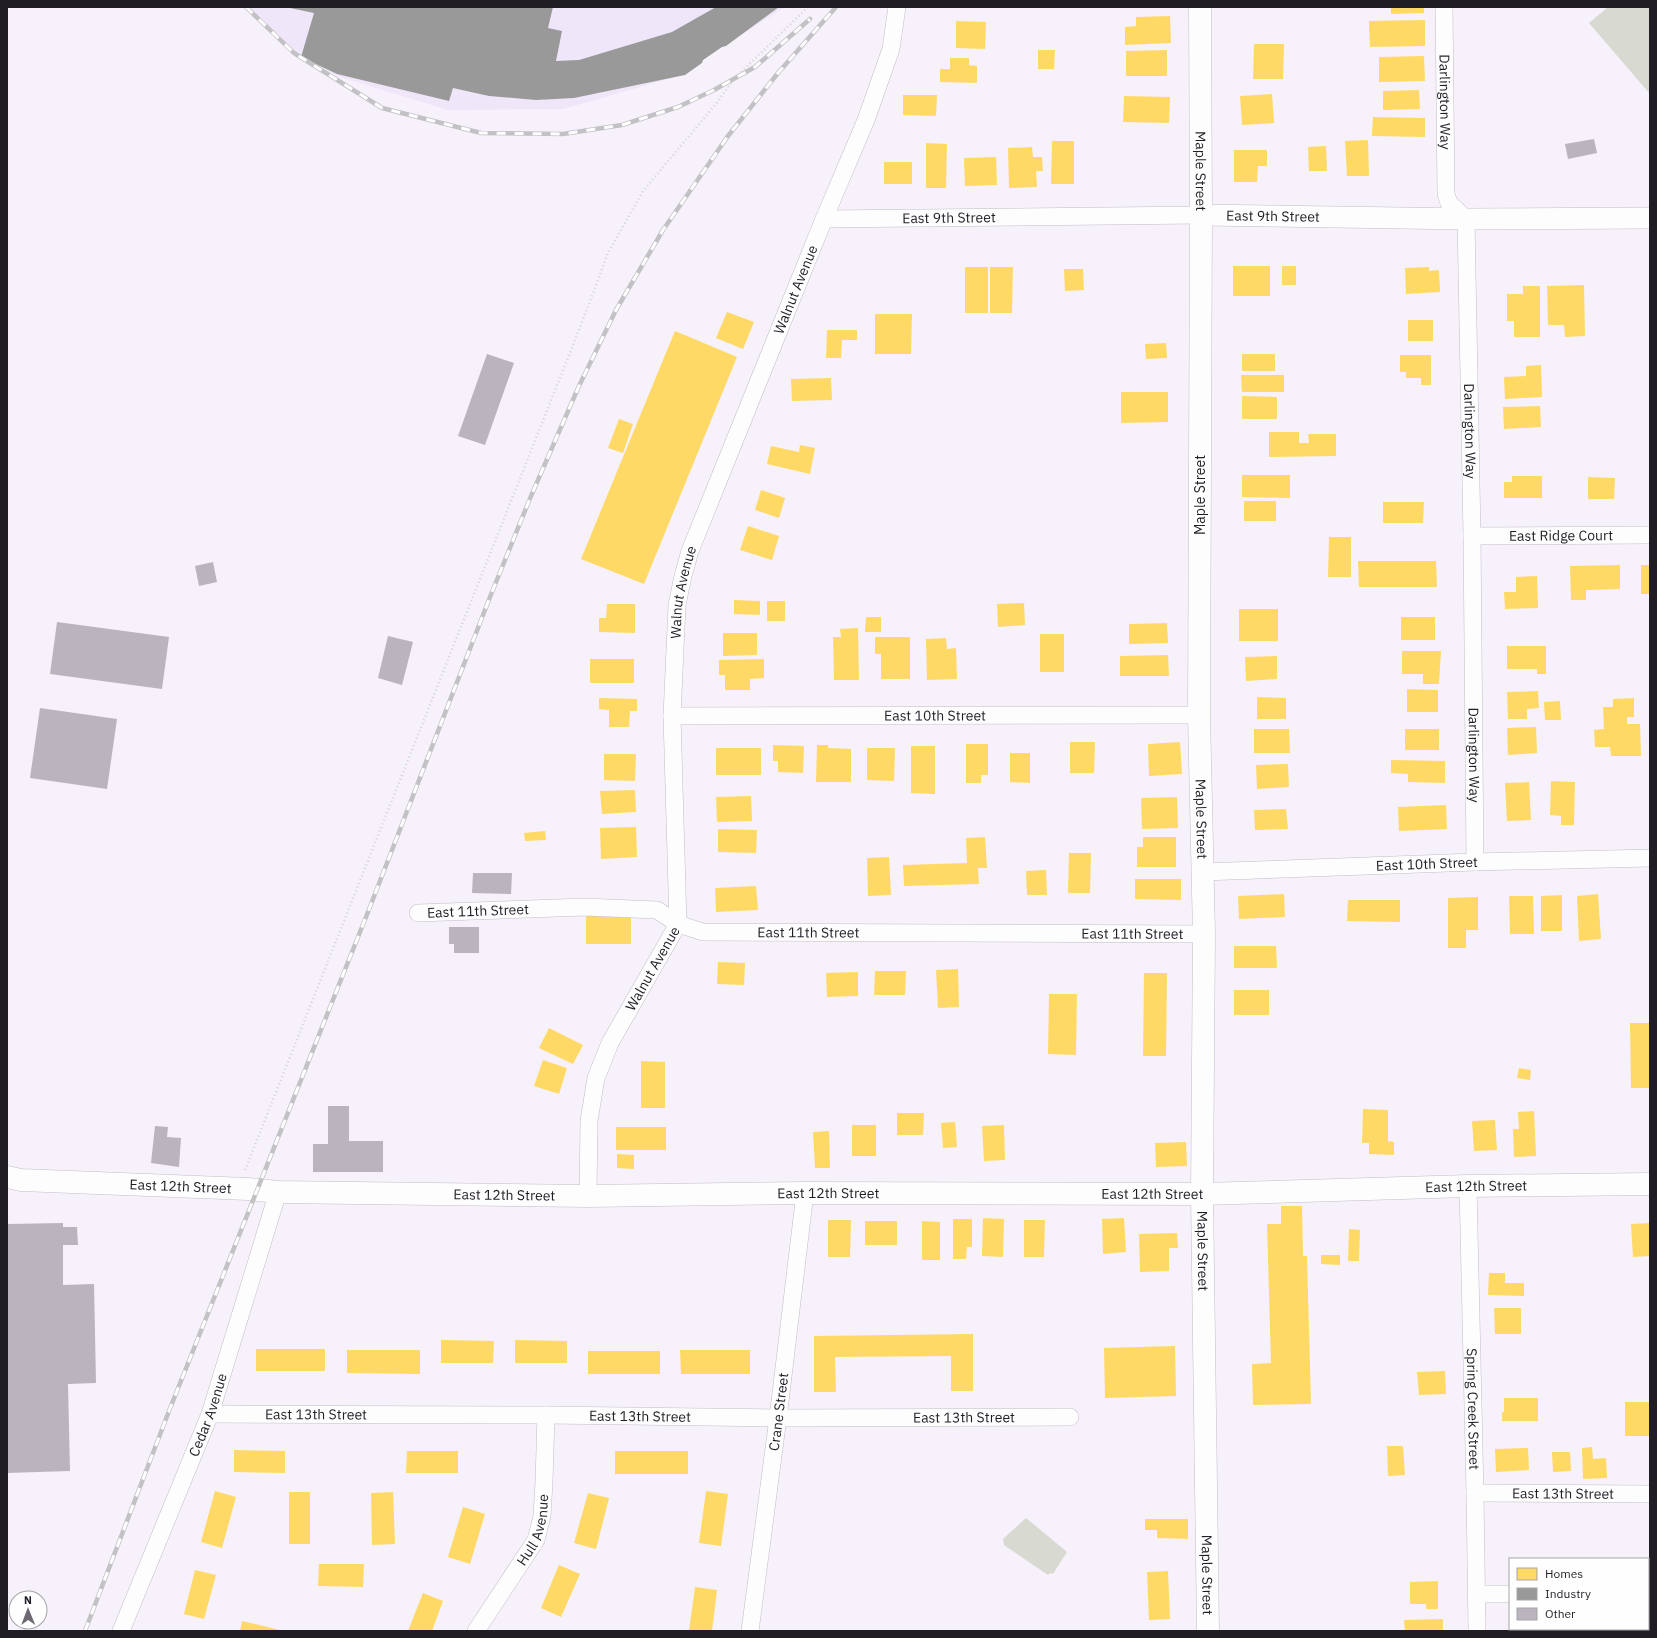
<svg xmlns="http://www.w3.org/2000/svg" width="1657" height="1638" viewBox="0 0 1657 1638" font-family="'IBM Plex Sans',sans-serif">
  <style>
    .built { fill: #f0e6f9 }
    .green { fill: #d8d9d0 }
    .homes { fill: #ffd966 }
    .industry { fill: #999 }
    .building { fill: #bab4be }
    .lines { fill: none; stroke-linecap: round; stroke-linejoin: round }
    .minor-casing { stroke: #c2bdc5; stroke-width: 18 }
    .tertiary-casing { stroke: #c2bdc5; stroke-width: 22 }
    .secondary-casing { stroke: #c2bdc5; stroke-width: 23 }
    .path { stroke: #d5d3d6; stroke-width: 2.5; stroke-dasharray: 1 3; stroke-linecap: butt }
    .minor { stroke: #fefdfe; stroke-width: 17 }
    .tertiary { stroke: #fefdfe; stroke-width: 21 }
    .secondary { stroke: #fefdfe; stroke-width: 22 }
    .rail-casing { stroke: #c2c1c4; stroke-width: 4.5 }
    .rail { stroke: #fefefe; stroke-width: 3; stroke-dasharray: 9; stroke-linecap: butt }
    .labels { text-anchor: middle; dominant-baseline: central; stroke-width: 4; stroke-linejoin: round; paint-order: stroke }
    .street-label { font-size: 14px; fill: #211d25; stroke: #fefefe }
  </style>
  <rect width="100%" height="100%" fill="#f6f1fa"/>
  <path class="built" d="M247 7H785L672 78 563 109 448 110 340 77 305 59 291 48Z"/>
  <g class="green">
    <path d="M1608 7H1650V94L1589 23Z"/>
    <path d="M1026 1518 1067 1552 1053 1574 1050 1573 1048 1575 1004 1545 1003 1539Z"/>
  </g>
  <g class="homes">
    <path d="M1391 7H1424V13L1391 14Z"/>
    <path d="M1170 16 1171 43 1125 45V27L1136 26V17Z"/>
    <path d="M1425 20V46L1370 47 1369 21Z"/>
    <path d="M956 21 986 22 985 49 956 48Z"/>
    <path d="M1254 44H1284L1283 79H1253Z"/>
    <path d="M1038 50H1055L1054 69H1038Z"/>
    <path d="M1167 50V76H1126V51Z"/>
    <path d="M1424 56 1425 81 1379 82V57Z"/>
    <path d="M950 58H969V65L977 66V83L940 82V69H950Z"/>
    <path d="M1419 90 1420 109 1383 110V91Z"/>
    <path d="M1272 94 1274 123 1242 125 1240 96Z"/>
    <path d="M903 95H937L936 116 903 115Z"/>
    <path d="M1124 96 1170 97 1169 123 1123 122Z"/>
    <path d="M1373 117 1425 118V137L1372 136Z"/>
    <path d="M1368 140 1369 176H1347L1345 141Z"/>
    <path d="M1052 141H1074V184H1051Z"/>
    <path d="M926 143 947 144 946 188H926Z"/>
    <path d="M1326 146 1327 171H1309L1308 147Z"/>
    <path d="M1032 147 1033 157H1042L1043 171H1036L1037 187 1009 188 1008 148Z"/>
    <path d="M1234 150H1267V166H1258L1257 182H1234Z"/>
    <path d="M996 157 997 185 965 186 964 158Z"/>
    <rect x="884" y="162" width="28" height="22"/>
    <rect x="1233" y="266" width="37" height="30"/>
    <rect x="1282" y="266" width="14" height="19"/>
    <rect x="965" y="267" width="23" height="46"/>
    <path d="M990 267H1013L1012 313H990Z"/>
    <path d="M1429 267V271L1439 270 1440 292 1406 294 1405 268Z"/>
    <path d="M1064 269H1083L1084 290 1065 291Z"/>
    <path d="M1584 285 1585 336 1565 337 1564 325H1548L1547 286Z"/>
    <path d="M1523 286H1540V337H1514V321H1507V294H1523Z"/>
    <path d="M727 312 754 322 743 349 716 338Z"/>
    <path d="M875 314H912L911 354H875Z"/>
    <rect x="1408" y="320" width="25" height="21"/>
    <path d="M827 330H857V340H842L841 358H826Z"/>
    <path d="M675 331 737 357 644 584 581 559Z"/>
    <path d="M1166 343 1167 358 1146 359 1145 344Z"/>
    <rect x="1242" y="354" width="33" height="17"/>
    <path d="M1400 355H1431V385H1421V378H1406V372H1400Z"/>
    <path d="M1541 365 1542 397 1505 399 1504 377 1526 376V366Z"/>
    <path d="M1241 375H1284V392H1242Z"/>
    <path d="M831 378 832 400 792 401 791 379Z"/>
    <path d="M1121 392H1168V422L1121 423Z"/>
    <path d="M1242 396 1277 397V419H1242Z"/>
    <path d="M1540 406 1541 427 1504 429 1503 407Z"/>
    <path d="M619 419 633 424 623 453 608 448Z"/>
    <path d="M1269 432H1299V443H1309L1308 434H1336V456L1269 457Z"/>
    <path d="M800 445 815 448 810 474 767 464 771 446 799 452Z"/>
    <path d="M1242 475H1290V498L1242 497Z"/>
    <path d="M1512 476H1542V498H1504V482H1512Z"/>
    <path d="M1588 477 1615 478 1614 499H1588Z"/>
    <path d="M761 490 785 498 779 518 755 510Z"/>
    <rect x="1244" y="501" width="32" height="20"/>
    <path d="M1383 502H1424L1423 523H1383Z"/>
    <path d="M748 526 779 536 772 560 740 550Z"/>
    <path d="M1329 537H1351V577H1328Z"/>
    <path d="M1358 561H1436L1437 587H1359Z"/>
    <path d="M1620 565V589L1586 590V600H1571L1570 566Z"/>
    <rect x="1641" y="565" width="9" height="29"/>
    <path d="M1537 576 1538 608 1505 609 1504 592H1516V577Z"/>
    <path d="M734 600 760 601V615L734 614Z"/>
    <rect x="767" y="601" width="18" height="20"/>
    <path d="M1024 603 1025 625 998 627 997 604Z"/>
    <path d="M607 604H635V633L599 632V618H606Z"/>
    <rect x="1239" y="609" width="39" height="32"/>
    <path d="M866 617H881V632H865Z"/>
    <rect x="1401" y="617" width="34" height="23"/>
    <path d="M1167 623 1168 643 1129 644V624Z"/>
    <path d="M858 628 859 680H834L833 637H841L840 629Z"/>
    <path d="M723 633H757V655L723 656Z"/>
    <rect x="1040" y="634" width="24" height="38"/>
    <path d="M875 637H910V679H881V654H875Z"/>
    <path d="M946 638 947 649 956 648 957 679 927 680 926 639Z"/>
    <path d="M1507 646H1546V674H1537V669H1507Z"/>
    <path d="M1402 651H1441L1439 684H1423V674H1402Z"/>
    <path d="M1168 655 1169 676H1120V656Z"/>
    <path d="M1277 656V679L1246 681 1245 657Z"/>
    <rect x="590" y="659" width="44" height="24"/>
    <path d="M764 659V678L750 679V690H725V675H719V660Z"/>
    <path d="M1407 689 1438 690V712H1407Z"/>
    <path d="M1538 691 1539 708 1527 709V719H1508L1507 692Z"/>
    <path d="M1257 697 1286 698V719H1257Z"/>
    <path d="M599 698 637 699V711H630L629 727H609V710L599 709Z"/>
    <path d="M1634 698V717H1627V724H1640L1641 756H1611L1610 747H1595L1594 730 1604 729 1603 707H1613V699Z"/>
    <path d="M1560 701 1561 720H1545L1544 702Z"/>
    <path d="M1536 727 1537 753 1508 755 1507 728Z"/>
    <path d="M1254 729H1289L1290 753H1254Z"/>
    <rect x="1405" y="729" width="34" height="21"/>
    <path d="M1070 742H1095L1094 773H1070Z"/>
    <path d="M1180 742 1182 774 1149 776 1148 744Z"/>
    <path d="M966 744H988V775H981V783H966Z"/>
    <path d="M773 745 804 746 803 773 778 772V761H773Z"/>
    <path d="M817 745H828V748L851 749V782H816Z"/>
    <path d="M911 746H935V794L911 793Z"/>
    <rect x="716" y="748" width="45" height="27"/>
    <path d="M867 748H895L894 781 867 780Z"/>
    <path d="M1010 753H1030V783L1010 782Z"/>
    <path d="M604 754H636L635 781 604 780Z"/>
    <path d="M1391 760 1445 761V783L1408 782V774L1391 773Z"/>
    <path d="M1288 764 1289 787 1257 789 1256 765Z"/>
    <path d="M1551 781 1575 782 1574 825H1561V816L1550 815Z"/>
    <path d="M1529 782 1531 820 1507 821 1505 783Z"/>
    <path d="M635 790 636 812 602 814 600 791Z"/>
    <path d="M751 796 752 821 717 822 716 797Z"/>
    <path d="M1177 797 1178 828 1142 829 1141 798Z"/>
    <path d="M1446 805 1447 829 1399 831 1398 807Z"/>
    <path d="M1286 809 1288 829 1255 830 1254 810Z"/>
    <path d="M636 827 637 857 601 859 600 828Z"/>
    <path d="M718 829 757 830 756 853 718 852Z"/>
    <path d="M545 831 546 840 525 841 524 833Z"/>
    <path d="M985 837 987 868H978L979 884 904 886 903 865 967 863 966 838Z"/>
    <path d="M1143 837H1176V867H1137V847H1143Z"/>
    <path d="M1069 853H1091L1090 893H1068Z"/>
    <path d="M889 857 891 895 868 896 867 858Z"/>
    <path d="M1046 870 1047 895H1027L1026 871Z"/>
    <path d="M1135 879H1181V900L1135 899Z"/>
    <path d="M756 886 758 910 716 912 715 888Z"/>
    <path d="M1284 894 1285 917 1239 919 1238 896Z"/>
    <path d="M1598 894 1601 939 1579 941 1577 896Z"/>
    <path d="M1562 895V931H1541V896Z"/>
    <path d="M1509 896H1533L1534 934H1510Z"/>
    <path d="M1478 897V930H1466V948H1448V898Z"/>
    <path d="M1348 900H1400V922L1347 921Z"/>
    <rect x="586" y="915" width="45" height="29"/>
    <path d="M1234 946H1276L1277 968H1234Z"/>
    <path d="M718 962 745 963 744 985 717 984Z"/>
    <path d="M958 969 959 1007 938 1008 936 970Z"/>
    <path d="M875 971H906L905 995H874Z"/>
    <path d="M858 972V996L827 997 826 973Z"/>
    <path d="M1144 973H1167L1166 1056H1143Z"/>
    <rect x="1234" y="990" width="35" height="25"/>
    <path d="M1049 994H1077L1076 1055 1048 1054Z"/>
    <path d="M1630 1023H1650V1088H1631Z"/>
    <path d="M549 1028 583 1045 573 1064 539 1048Z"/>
    <path d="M543 1060 567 1068 559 1094 534 1086Z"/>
    <path d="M641 1061 665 1062V1108H641Z"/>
    <path d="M1519 1068 1531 1070 1530 1080 1517 1078Z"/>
    <path d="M1363 1109 1388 1110V1141L1394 1142V1155L1369 1154V1143H1362Z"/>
    <path d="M1534 1111 1536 1156 1514 1157 1513 1129H1519L1518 1112Z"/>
    <path d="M897 1113H924L923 1135H897Z"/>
    <path d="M1495 1120 1497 1150 1474 1151 1472 1121Z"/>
    <path d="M955 1122 957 1147 943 1148 941 1123Z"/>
    <rect x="852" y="1125" width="24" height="31"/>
    <path d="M1004 1125 1005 1160 984 1161 982 1126Z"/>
    <rect x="616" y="1127" width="50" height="23"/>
    <path d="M829 1131 830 1168H815L813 1132Z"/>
    <path d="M1186 1142 1187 1166 1156 1167 1155 1143Z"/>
    <path d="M617 1154 634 1155V1169L617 1168Z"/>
    <path d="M1281 1206H1302L1303 1256H1307L1311 1404 1253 1405 1252 1364 1271 1363 1267 1224H1281Z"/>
    <path d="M983 1218 1004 1219 1003 1257 982 1256Z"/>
    <path d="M1124 1218 1126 1252 1103 1254 1102 1219Z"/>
    <path d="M953 1219H972V1247H967L966 1259H953Z"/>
    <path d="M828 1220H851L850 1257H828Z"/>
    <path d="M1024 1220H1045L1044 1257H1024Z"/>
    <rect x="865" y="1221" width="32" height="24"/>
    <path d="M922 1221 940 1222V1260H922Z"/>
    <path d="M1650 1223V1256L1633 1257 1631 1224Z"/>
    <path d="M1349 1229 1360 1230 1359 1261H1348Z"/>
    <path d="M1177 1233 1178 1248H1169V1271L1140 1272 1139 1234Z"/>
    <path d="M1321 1255H1340V1265L1321 1264Z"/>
    <path d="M1489 1273H1505V1283H1524V1296L1488 1295Z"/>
    <path d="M1494 1308H1521V1334H1495Z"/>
    <path d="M973 1334V1391H951V1356L835 1357 836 1392H814V1336Z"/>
    <path d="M441 1340 494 1341 493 1363H441Z"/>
    <path d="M515 1340 567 1341V1363H515Z"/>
    <path d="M1175 1346 1176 1396 1105 1398 1104 1348Z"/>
    <rect x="256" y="1349" width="69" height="22"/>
    <path d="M347 1350H420V1374L347 1373Z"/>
    <path d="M680 1350H750V1374H681Z"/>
    <rect x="588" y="1351" width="72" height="23"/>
    <path d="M1445 1371 1446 1394 1419 1395 1417 1372Z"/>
    <path d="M1504 1398H1538V1421H1502V1412H1504Z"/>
    <rect x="1625" y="1402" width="25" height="34"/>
    <path d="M1387 1446H1403L1405 1475 1388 1476Z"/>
    <path d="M1592 1447 1593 1459 1606 1458 1607 1478 1583 1479 1582 1448Z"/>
    <path d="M1528 1448 1529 1470 1496 1472 1495 1449Z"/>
    <path d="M234 1450 285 1451V1473L234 1472Z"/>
    <path d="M407 1451H458V1473H406Z"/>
    <rect x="615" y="1451" width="73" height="23"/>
    <path d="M1552 1452H1570L1571 1471 1553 1472Z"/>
    <path d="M215 1491 236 1497 222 1548 201 1542Z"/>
    <path d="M706 1491 728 1494 721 1546 699 1543Z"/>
    <rect x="289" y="1492" width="21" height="52"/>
    <path d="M393 1492 395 1544 372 1545 371 1493Z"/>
    <path d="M588 1493 609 1498 596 1549 574 1543Z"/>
    <path d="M463 1507 485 1514 470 1564 448 1557Z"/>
    <path d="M1145 1519H1188V1539L1157 1538V1530H1145Z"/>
    <path d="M319 1564H364L363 1587 318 1586Z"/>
    <path d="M559 1565 580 1574 561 1617 541 1608Z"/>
    <path d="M195 1570 216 1575 204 1619 184 1614Z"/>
    <path d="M1168 1571 1170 1619 1149 1620 1147 1572Z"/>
    <path d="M1438 1581V1609H1426V1604H1410V1582Z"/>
    <path d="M695 1587 717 1590 712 1631H689Z"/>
    <path d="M423 1593 443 1601 432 1631H408Z"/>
    <path d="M1443 1619V1631H1405L1404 1620Z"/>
    <path d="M242 1621 280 1630V1631H240Z"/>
  </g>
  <path class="industry" d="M553 7 548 28 562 31 556 61 579 60 672 32 716 7H779L726 46 722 47 703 60 702 63 685 75 574 98 536 100 489 96 453 88 449 101 337 74 301 57 314 13 290 8Z"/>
  <g class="building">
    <path d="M1594 139 1597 153 1568 159 1565 144Z"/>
    <path d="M487 354 514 363 485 445 458 436Z"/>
    <path d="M213 562 217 582 199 586 195 566Z"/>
    <path d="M57 622 169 637 162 689 50 674Z"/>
    <path d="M388 636 413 642 402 685 378 678Z"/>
    <path d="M40 708 117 719 107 789 30 778Z"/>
    <path d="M473 873H512L511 894 472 893Z"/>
    <path d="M449 927H479V953H454V944H449Z"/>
    <path d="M328 1106H349V1141H383V1172H313V1144H328Z"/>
    <path d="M155 1126 168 1127 167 1137 181 1138 179 1167 151 1163Z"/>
    <path d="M63 1223V1227H77L78 1245H63V1285L94 1284 96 1383 68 1384 70 1471 7 1473V1224Z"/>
  </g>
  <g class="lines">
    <defs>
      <g id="minor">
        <path id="s1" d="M1444 7 1446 194 1449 203 1466 219 1472 536 1475 862"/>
        <path id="s2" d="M824 219 1201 215"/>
        <path id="s3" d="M1472 536 1650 535"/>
        <path id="s4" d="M672 716 1199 715"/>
        <path id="s5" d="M1203 872 1475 862 1650 858"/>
        <path id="s6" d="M418 913 585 907 657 910 678 924 703 932 1204 934"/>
        <path id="s7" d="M1468 1186 1475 1493 1477 1631"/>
        <path id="s8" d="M588 1196 589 1121 596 1078 610 1043 678 924 672 716 677 605 683 576 690 551 824 219 866 120 891 49 897 7"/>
        <path id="s9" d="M210 1414 546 1415 778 1418 1070 1417"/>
        <path id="s10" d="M1475 1493 1650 1494"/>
        <path d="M1648 1592H1650"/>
        <path d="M1477 1594H1510"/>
        <path d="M1564 1629V1631"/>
        <path id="s11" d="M121 1631 210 1414 278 1192"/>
        <path id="s12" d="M476 1631 536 1540 542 1516 544 1482 546 1415"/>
        <path id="s13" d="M750 1631 778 1418 805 1193"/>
      </g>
      <g id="tertiary">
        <path id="s14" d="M1201 215 1466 219 1650 218"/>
      </g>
      <g id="secondary">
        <path id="s15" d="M1200 7 1201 215 1199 715 1204 934 1202 1194 1208 1631"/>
        <path id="s16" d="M7 1177 21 1180 248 1189 278 1192 588 1196 805 1193 1202 1194 1468 1186 1650 1184"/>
      </g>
    </defs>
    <use href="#minor" class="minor-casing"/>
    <use href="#tertiary" class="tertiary-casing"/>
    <use href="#secondary" class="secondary-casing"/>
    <path class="path" d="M245 1170 579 330 608 253 643 191 716 104 734 79 808 7"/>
    <use href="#minor" class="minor"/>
    <use href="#tertiary" class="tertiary"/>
    <use href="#secondary" class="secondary"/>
    <defs>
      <g id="rail">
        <path d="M246 7 294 53 382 108 481 133 563 134 622 125 678 107 714 90 755 67 810 19"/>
        <path d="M85 1631 169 1411 368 912 490 597 531 496 579 386 616 310 663 230 728 136 778 73 836 7"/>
      </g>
    </defs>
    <use href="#rail" class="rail-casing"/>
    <use href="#rail" class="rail"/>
  </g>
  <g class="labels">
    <g class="street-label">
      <text stroke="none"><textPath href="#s1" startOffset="95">Darlington Way</textPath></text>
      <text stroke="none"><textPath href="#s15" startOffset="164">Maple Street</textPath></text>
      <text stroke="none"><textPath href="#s14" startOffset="72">East 9th Street</textPath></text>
      <text stroke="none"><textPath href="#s2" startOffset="125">East 9th Street</textPath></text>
      <text stroke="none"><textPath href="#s8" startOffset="950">Walnut Avenue</textPath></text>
      <text stroke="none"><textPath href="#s1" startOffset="432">Darlington Way</textPath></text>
      <text transform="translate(1200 495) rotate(-90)">Maple Street</text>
      <text stroke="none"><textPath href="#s3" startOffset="89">East Ridge Court</textPath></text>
      <text stroke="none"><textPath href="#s8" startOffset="626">Walnut Avenue</textPath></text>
      <text stroke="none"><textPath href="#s4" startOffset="263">East 10th Street</textPath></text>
      <text stroke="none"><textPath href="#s1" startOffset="756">Darlington Way</textPath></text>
      <text stroke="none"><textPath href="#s15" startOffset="812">Maple Street</textPath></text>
      <text stroke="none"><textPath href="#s5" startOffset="224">East 10th Street</textPath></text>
      <text stroke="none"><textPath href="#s6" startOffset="60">East 11th Street</textPath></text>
      <text stroke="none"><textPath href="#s6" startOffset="396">East 11th Street</textPath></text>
      <text stroke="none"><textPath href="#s6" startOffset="720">East 11th Street</textPath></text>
      <text stroke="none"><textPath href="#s8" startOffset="242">Walnut Avenue</textPath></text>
      <text stroke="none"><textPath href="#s16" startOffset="174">East 12th Street</textPath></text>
      <text stroke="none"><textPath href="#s16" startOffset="1470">East 12th Street</textPath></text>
      <text stroke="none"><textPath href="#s16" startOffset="822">East 12th Street</textPath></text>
      <text stroke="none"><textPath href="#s16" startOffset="1146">East 12th Street</textPath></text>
      <text stroke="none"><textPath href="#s16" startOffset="498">East 12th Street</textPath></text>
      <text stroke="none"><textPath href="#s15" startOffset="1244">Maple Street</textPath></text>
      <text stroke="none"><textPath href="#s7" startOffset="223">Spring Creek Street</textPath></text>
      <text stroke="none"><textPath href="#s13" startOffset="221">Crane Street</textPath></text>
      <text stroke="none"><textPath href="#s11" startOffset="233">Cedar Avenue</textPath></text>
      <text stroke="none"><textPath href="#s9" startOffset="106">East 13th Street</textPath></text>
      <text stroke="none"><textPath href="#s9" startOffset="430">East 13th Street</textPath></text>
      <text stroke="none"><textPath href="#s9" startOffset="754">East 13th Street</textPath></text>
      <text stroke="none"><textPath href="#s10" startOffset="88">East 13th Street</textPath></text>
      <text stroke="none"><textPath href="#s12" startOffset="118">Hull Avenue</textPath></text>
      <text stroke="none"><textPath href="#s15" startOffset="1568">Maple Street</textPath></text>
    </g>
  </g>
  <rect width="1657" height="1638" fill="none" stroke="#211d25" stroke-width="16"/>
  <rect x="1509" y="1558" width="140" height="72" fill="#fefefe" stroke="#a6a4a7"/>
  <rect x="1517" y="1568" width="20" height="12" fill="#ffd966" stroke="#a6a4a7"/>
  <text x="1545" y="1578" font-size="12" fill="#211d25">Homes</text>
  <rect x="1517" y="1588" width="20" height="12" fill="#999999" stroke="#a6a4a7"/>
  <text x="1545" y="1598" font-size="12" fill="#211d25">Industry</text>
  <rect x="1517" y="1608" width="20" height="12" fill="#bab4be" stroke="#a6a4a7"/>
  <text x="1545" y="1618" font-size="12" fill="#211d25">Other</text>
  <g transform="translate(28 1610) rotate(359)"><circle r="19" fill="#fefefe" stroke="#a6a4a7"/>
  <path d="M0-3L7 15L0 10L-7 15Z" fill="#6c6770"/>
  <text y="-6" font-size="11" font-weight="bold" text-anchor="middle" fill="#211d25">N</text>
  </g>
</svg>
